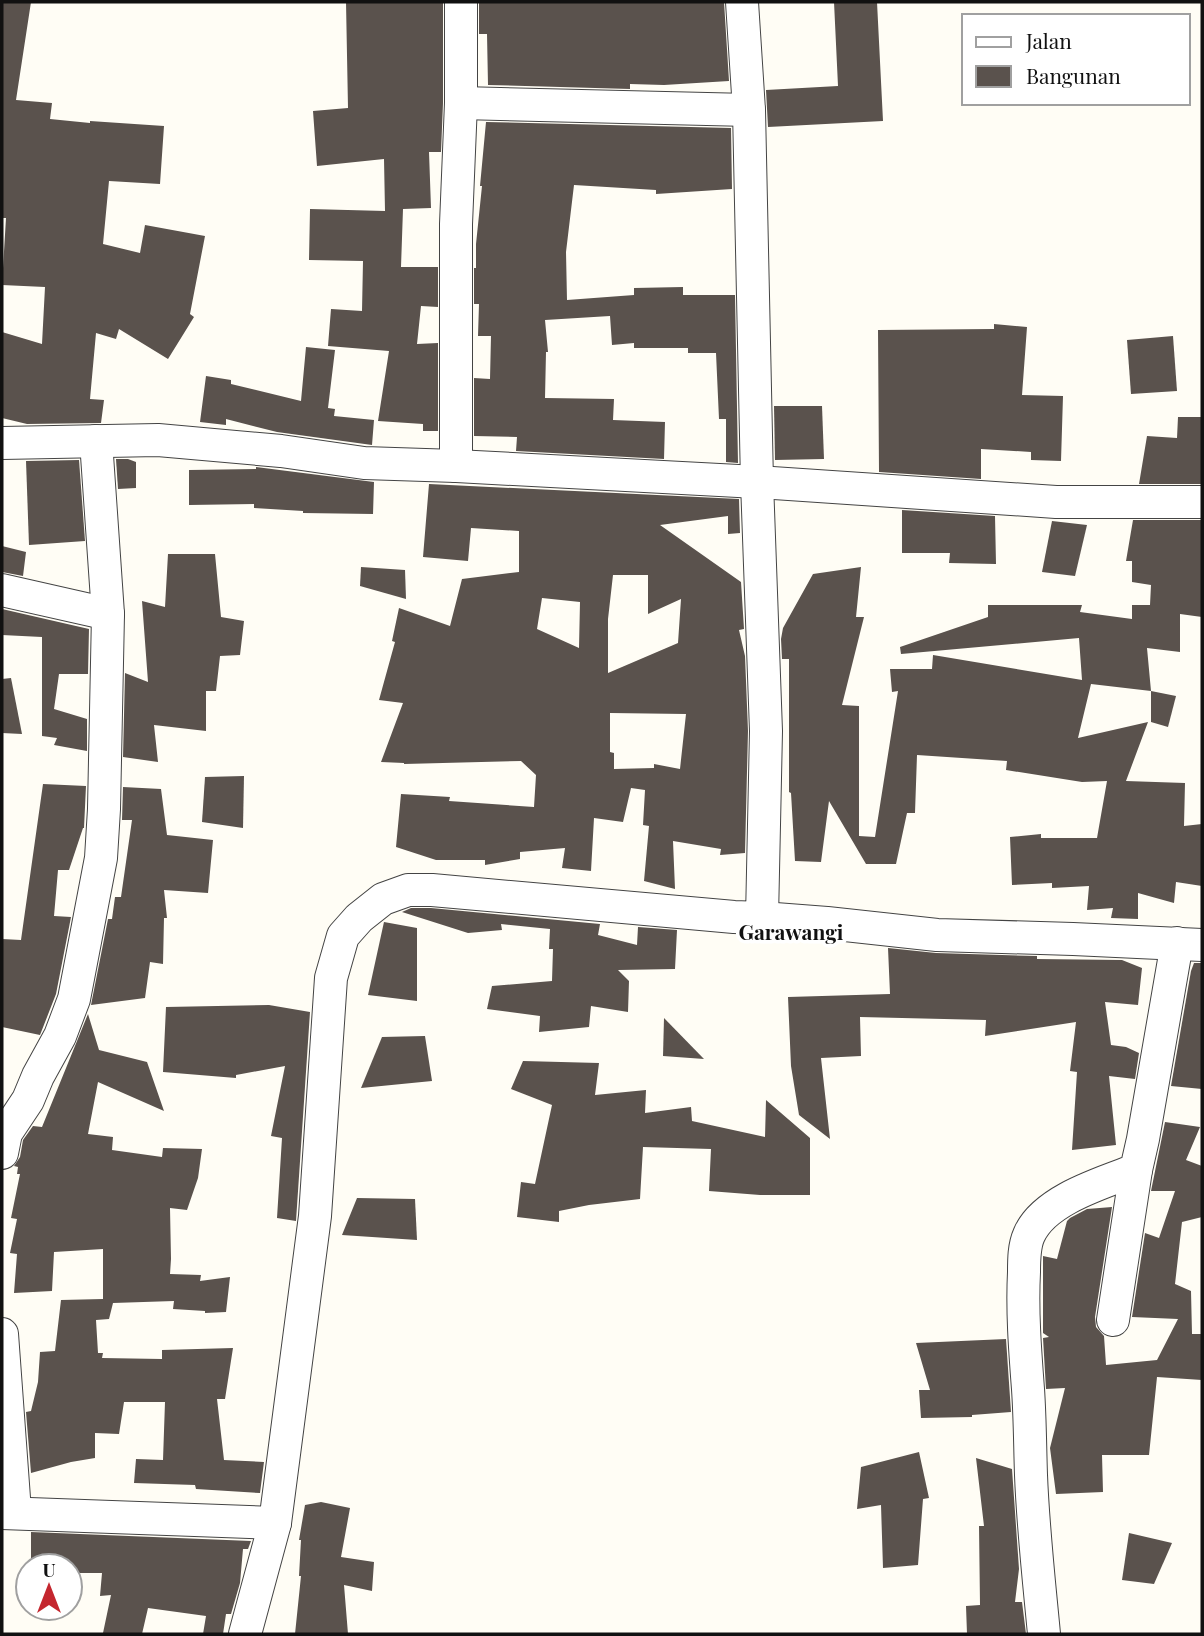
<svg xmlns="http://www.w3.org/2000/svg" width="1204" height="1636" viewBox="0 0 1204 1636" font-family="'Playfair Display',serif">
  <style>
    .building { fill: #5a524d; fill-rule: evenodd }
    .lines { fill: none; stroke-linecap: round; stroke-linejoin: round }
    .minor-casing { stroke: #444; stroke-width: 34 }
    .minor { stroke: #fff; stroke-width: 32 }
    .labels { text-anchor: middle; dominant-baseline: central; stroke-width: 7; stroke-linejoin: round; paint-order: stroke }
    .quarter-label { font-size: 21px; font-weight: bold; fill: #111; stroke: #fff }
  </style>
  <rect width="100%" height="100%" fill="#fffdf5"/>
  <g class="building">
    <path d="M2 2H31L16 100 52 103 50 119 90 123V121L164 126 160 184 109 181 103 244 140 253 145 225 205 236 190 314 194 317 168 359 119 329 116 339 96 333 90 399 104 400 101 423 27 424 2 418V332L42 344 45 287 2 285 6 218H2Z"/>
    <path d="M346 2H443V103L441 152H429L431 208 403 209 401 267H438V307L421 306 417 344 438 343V431H423V424L378 421 389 351 328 346 331 309 362 311 363 261 309 260 310 209 385 211 384 159 317 166 313 111 348 108Z"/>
    <path d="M479 2H724L729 81 664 85 630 84V89L488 85 487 34H479Z"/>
    <path d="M834 2H877L883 121 768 127 766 90 838 86Z"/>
    <path d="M486 122 731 128 732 189 656 194V190L574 185 566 252 567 300 634 295V288L683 287V295H735L738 463 726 462V419H719L716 353H688V348H634V343L612 345 610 316 545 320 548 352H546L545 398 614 399 613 420 665 422 664 459 516 451 517 437 474 436V378L490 379 491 336H478L479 304H474V268H476V244L482 186H480Z"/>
    <path d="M994 324 1027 327 1022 395 1063 396 1061 461 1031 460V452L981 449V479L879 472 878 330 994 329Z"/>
    <path d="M1173 336 1177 391 1131 394 1127 340Z"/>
    <path d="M306 347 335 350 328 408 335 409 334 416 374 420 372 445 277 432 226 419V425L200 422 206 376 231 380V384L301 401Z"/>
    <path d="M774 406H822L824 459 775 460Z"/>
    <path d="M1178 417H1202V484H1139L1147 436 1177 438Z"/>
    <path d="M116 459H128L136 462V488L118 489Z"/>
    <path d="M79 460 85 541 29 545 26 461Z"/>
    <path d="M256 467 374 482 373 514 303 513V511L254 508V504L189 505V470L256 469Z"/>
    <path d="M429 484 739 499 740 533 728 534V516L660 525 741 582 744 629 739 630 745 656 748 731 745 853 720 855 721 849 673 841 675 889 644 881 649 826 643 825 645 790 631 788 623 822 594 818 591 871 562 868 565 848 520 852V859L485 865V860H436L396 847 401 794 450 797 449 801 534 807 536 775 521 761 404 764V763L381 762 403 703 379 700 395 642 392 641 399 608 450 626 462 579 519 572V531L471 528 468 561 423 557ZM613 575H648V614L681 599 678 643 608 673V619ZM542 598 580 602 579 648 537 629ZM610 713 686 714 680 769 654 764V768L614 769V753L610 752Z"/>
    <path d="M902 510 995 516 996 564 949 563 950 553H902Z"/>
    <path d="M1133 520H1202V617L1180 614V652L1147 648 1151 691 1091 684 1078 738 1148 722 1126 781 1185 783 1184 826 1202 824V886L1176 882 1174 903 1138 893V919L1111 918 1113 908 1087 910 1089 886 1052 888V883L1012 885 1010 837 1041 834V838H1097L1107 781 1082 782 1006 770 1007 761 917 755 915 813H907L896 864H866L829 801 821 862 795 861 791 793 789 792V659H782L781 639 783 628 813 574 861 567 856 617H864L842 705 859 706V836L875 837 898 691 892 692 890 669H932L933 655 1082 680 1079 638 901 654 900 647 988 617V605H1082L1080 612 1132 619V605H1150L1151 585 1132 582V561H1126Z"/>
    <path d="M1052 521 1087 525 1075 576 1042 572Z"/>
    <path d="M2 546 26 552 23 576 2 572Z"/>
    <path d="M168 554H215L221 617 244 621 240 655 220 656 216 691H206V731L154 725 158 762 123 757 125 673 148 682 142 601 165 607Z"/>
    <path d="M361 567 405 570 406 599 360 586Z"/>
    <path d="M2 609 89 629 88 674H59L54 709 87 719V751L54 745 57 738 42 736V637L2 635Z"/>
    <path d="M11 678 22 734 2 733V679Z"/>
    <path d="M1151 691 1176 696 1168 727 1151 722Z"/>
    <path d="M244 776 243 828 202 822 205 777Z"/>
    <path d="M43 784 86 786 84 828H83L69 870H58L54 916 71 917 56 994 40 1035 2 1027V939L21 940Z"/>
    <path d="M123 787 161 789 167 835 213 840 208 893 164 890 167 918H164L163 964 150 962 145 998 91 1005 108 919H112L115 897H121L132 820H122Z"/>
    <path d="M411 908H431L600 924 598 935 637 945 638 927 677 930 675 969 618 970 629 981 628 1012 591 1006 589 1027 539 1032 540 1016 487 1009 492 986 552 981 553 949H549L550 929 501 924 502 930 468 933 402 912Z"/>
    <path d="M384 922 417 928V1001L368 995Z"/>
    <path d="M888 948 936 953 1037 956V959L1122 960 1142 968 1138 1005 1105 1002 1111 1045 1126 1047 1139 1053 1135 1079 1109 1076 1116 1145 1072 1150 1077 1072 1070 1071 1076 1022 985 1036 986 1020 860 1017 861 1056 821 1058 830 1139 799 1115 791 1066 788 997 890 994Z"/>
    <path d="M1194 963H1202V1089L1171 1086 1191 971Z"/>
    <path d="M269 1005 310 1012 296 1221 277 1218 282 1138 271 1136 285 1066 236 1075V1078L163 1072 166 1007Z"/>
    <path d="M88 1014 99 1050 147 1062 164 1111 98 1082 88 1134 113 1137 112 1150 162 1157 163 1148 202 1149 198 1178 187 1210 170 1208 171 1259 170 1274 201 1275 200 1281 230 1277 226 1312 205 1313V1311L173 1309 174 1301 113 1303 109 1319 96 1320 98 1353H103L102 1358 162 1359V1350L233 1348 225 1399H217L224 1460 264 1462 260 1493 196 1489 195 1485 134 1483 136 1459 163 1460 165 1402H124L119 1434 95 1433V1458L71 1462 31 1473 26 1412 31 1411 38 1382 40 1352 55 1351 61 1300 103 1299V1249L54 1252 52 1291 14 1293 17 1254 10 1253 17 1219 11 1218 20 1174H17L18 1167 14 1166 20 1157 23 1140 33 1126 42 1127Z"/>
    <path d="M664 1018 704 1059 663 1056Z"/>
    <path d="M425 1036 432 1081 361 1088 382 1037Z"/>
    <path d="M523 1061 599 1063 595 1095 646 1090 645 1113 691 1107 692 1121 765 1137 766 1100 810 1138V1195H760L709 1191 711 1149 643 1147 640 1199 589 1205 559 1211V1222L517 1217 521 1182 535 1184 552 1105 511 1089Z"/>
    <path d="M1165 1122 1200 1127 1186 1160 1202 1166V1217L1182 1222 1175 1284 1191 1291 1192 1334H1202V1380L1157 1377 1149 1455H1102L1103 1492 1056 1494 1050 1448 1065 1388 1046 1389 1043 1338 1049 1337 1043 1333V1256L1057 1259 1067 1221 1070 1218 1087 1209 1112 1207 1095 1317 1096 1327 1104 1336 1106 1365 1157 1360 1178 1319 1132 1317 1145 1233 1159 1238 1175 1191H1151Z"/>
    <path d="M357 1198 415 1199 417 1240 342 1235Z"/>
    <path d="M1006 1339 1011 1412 972 1415V1417L921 1418 919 1390H930L916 1343Z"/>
    <path d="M919 1452 929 1498 923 1499 918 1565 883 1568 881 1505 857 1509 861 1467Z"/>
    <path d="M976 1458 1012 1469 1019 1569 1015 1602H1022L1026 1634H967L966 1606 980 1605 979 1526H984Z"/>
    <path d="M321 1502 350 1508 341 1557 374 1562 372 1591 344 1585 348 1634H295L301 1576H299L301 1540H299L305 1505Z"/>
    <path d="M31 1532 251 1541 248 1549H243L240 1583 231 1614H226L223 1634H203L206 1616 148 1608 142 1634H115L103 1633 111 1595 100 1596 102 1573H70V1566H31Z"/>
    <path d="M1129 1533 1172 1543 1154 1584 1122 1580Z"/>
  </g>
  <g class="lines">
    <defs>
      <g id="minor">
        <path d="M461 103 749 110"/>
        <path d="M2 443 158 440 281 451 364 463 456 466 757 482 1056 502H1202"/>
        <path d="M456 466V224L461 103V2"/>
        <path d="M2 590 108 614"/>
        <path d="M762 918 827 923 937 935 1073 939 1202 945"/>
        <path d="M2 1153 6 1133 28 1100 38 1076 60 1036 74 999 101 858 104 809 108 614 96 441"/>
        <path d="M1113 1320 1136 1170"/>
        <path d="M2 1334 15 1512"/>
        <path d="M2 1513 275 1523"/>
        <path d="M245 1634 275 1523 315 1216 331 978 343 936 359 918 383 899 408 890H432L734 917 762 918 766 731 757 482 749 110 742 2"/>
        <path d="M1044 1634C1039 1581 1033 1528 1031 1475 1030 1446 1030 1418 1028 1389 1025 1350 1022 1311 1024 1272 1024 1260 1024 1246 1029 1235 1044 1200 1102 1183 1136 1170L1143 1139 1177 943"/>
      </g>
    </defs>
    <use href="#minor" class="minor-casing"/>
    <use href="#minor" class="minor"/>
  </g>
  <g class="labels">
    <g class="quarter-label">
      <text x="791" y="931">Garawangi</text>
    </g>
  </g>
  <rect width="1204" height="1636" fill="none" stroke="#111111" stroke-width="7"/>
  <rect x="962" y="14" width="228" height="91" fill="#ffffff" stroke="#a0a0a0" stroke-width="2"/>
  <rect x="976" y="37" width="35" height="10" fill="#ffffff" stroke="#a0a0a0" stroke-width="2"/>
  <text x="1026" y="49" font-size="21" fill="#111111">Jalan</text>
  <rect x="976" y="66" width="35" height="21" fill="#5a524d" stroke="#a0a0a0" stroke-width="2"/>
  <text x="1026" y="84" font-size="21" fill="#111111">Bangunan</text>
  <g transform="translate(49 1587)"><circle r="33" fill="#ffffff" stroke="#a0a0a0" stroke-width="2"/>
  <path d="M0-5L12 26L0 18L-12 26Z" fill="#c4262e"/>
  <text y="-10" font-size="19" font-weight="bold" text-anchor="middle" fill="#111111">U</text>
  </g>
</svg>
